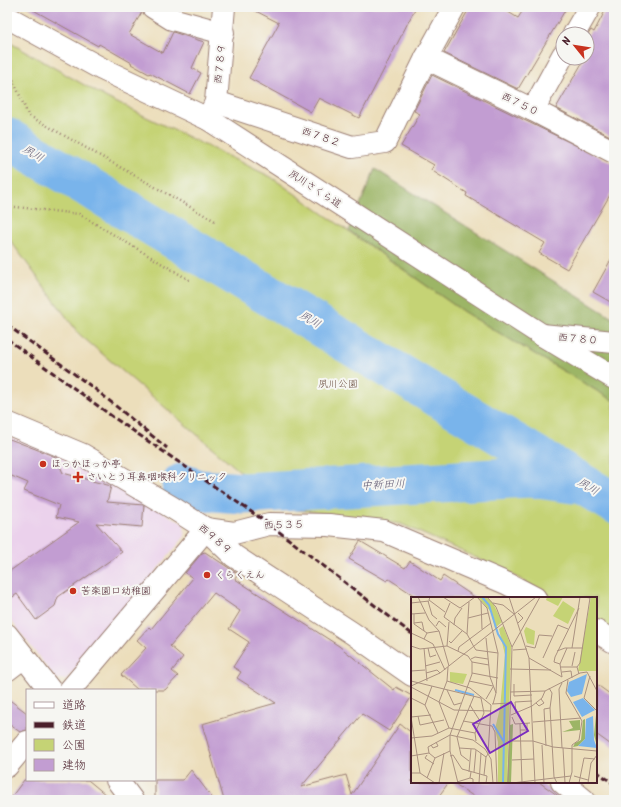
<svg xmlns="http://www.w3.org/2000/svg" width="621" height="807" viewBox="0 0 621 807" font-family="Kalam,'Klee One',sans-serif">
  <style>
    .built { fill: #ebd1ec }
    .green { fill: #c5d375; stroke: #887950 }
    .forest { fill: #9cb566; stroke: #736a48 }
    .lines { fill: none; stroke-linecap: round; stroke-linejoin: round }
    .river { stroke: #79b4eb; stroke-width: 41 }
    .building { fill: #c29dd2 }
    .minor-casing { stroke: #9b7e73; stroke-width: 24 }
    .tertiary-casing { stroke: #9b7e73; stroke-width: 24 }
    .path { stroke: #9b7e73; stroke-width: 2.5; stroke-dasharray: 1 3; stroke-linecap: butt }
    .minor { stroke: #fff; stroke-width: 22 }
    .tertiary { stroke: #fff; stroke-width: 22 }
    .rail { stroke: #4a1f2b; stroke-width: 3; stroke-dasharray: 6 3; stroke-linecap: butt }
    .poi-dot { fill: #c8321e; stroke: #f6f6f2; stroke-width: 1.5 }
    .labels { text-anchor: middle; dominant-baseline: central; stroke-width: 4; stroke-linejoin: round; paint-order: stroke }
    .street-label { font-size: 10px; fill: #4a1f2b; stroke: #f6f6f2 }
    .park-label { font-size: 10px; fill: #694c3e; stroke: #f6f6f2 }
    .poi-label { font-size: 10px; fill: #4a1f2b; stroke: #f6f6f2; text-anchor: start }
    .water-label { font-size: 11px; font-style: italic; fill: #5a536e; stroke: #f6f6f2 }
    .inset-river { fill: none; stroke: #79b4eb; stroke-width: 2 }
    .inset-road { fill: none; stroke: #ab9281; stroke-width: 1 }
    .view { fill: #7b2cbf; fill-opacity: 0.15; stroke: #7b2cbf; stroke-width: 2 }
    .inset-edge { fill: none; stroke: #4a1f2b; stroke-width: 2 }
  </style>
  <rect width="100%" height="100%" fill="#f6f6f2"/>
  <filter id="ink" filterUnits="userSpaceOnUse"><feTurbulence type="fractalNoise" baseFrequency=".025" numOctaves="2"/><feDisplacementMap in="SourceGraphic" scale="8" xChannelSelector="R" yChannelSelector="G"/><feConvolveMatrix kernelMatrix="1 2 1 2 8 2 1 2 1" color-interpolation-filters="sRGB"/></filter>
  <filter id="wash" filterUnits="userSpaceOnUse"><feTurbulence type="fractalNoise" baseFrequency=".012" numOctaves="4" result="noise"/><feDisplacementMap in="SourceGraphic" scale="16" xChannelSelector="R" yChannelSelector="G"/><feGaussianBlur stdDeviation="0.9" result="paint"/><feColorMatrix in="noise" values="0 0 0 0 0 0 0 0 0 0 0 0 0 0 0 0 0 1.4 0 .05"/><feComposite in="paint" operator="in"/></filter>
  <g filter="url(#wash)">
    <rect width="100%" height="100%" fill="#ecdebb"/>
    <path class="built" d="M7 436 57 453 184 524 185 536 66 680 55 678 7 615Z"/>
    <path class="green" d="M7 41 107 98 271 177 464 312 614 401V633L596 623V598H553L508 572 401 524 283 508 79 334 7 236Z"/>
    <path class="forest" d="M375 169 614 319V401L464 312 349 231Z"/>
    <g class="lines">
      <g class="river">
        <path d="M7 138 614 503"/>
        <path d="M182 484 199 490 243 493 530 477 573 483"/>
      </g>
    </g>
    <g id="blocks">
      <g class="building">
        <path d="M28 7H141L142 12 129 34 163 53 173 32 204 42 192 68 201 73 190 94 150 73 149 74 131 64 132 63 99 44 98 46Z"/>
        <path d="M248 7H416L359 118 319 98 311 112 249 78 279 23Z"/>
        <path d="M470 7H500L518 18 525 7H567L518 89 444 53Z"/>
        <path d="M607 7H614V138L556 108 585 58H587V36L591 30 594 32Z"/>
        <path d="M432 75 614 164V188L567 269 539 253 545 243 466 196 467 193 431 170 434 165 401 146 420 114 414 111Z"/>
        <path d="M614 254V304L593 292Z"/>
        <path d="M7 438 56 457 63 473 111 486 107 502 144 505 142 527 96 523 122 552 58 597 55 606 36 620 17 594 7 601V573L79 522 56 517 59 505 24 491 28 483 7 474Z"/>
        <path d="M360 541 405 568 410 561 440 581 443 576 476 598H418L389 579 387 581 349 559Z"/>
        <path d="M205 552 238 574 235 579 339 646 394 690 396 687 412 696 389 731 362 714 301 787 346 775 352 795 400 724 412 733V782H449L436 800H224L202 724 276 703 237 678 241 672 233 667 249 642 229 629 240 611 214 593 170 646 183 657 172 671 178 676 165 690H138L121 675 146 648 137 640 149 627 151 629 193 578 185 573 202 553Z"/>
        <path d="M596 684 614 697V747L596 734Z"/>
        <path d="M7 698 27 713V730L20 732 7 723Z"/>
        <path d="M191 770 214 800H155V780H183Z"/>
        <path d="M24 780H88L112 800H9Z"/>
        <path d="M452 782H539L564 800H479Z"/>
      </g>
    </g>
  </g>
  <g filter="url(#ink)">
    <use href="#blocks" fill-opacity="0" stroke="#9b7e73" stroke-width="1"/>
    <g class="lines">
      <defs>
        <g id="minor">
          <path d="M153 7 172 19 223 33"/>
          <path d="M574 34 589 8 587 7"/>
          <path d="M426 58 533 110 614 152"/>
          <path d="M216 102 352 147 385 142 426 58 454 7"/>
          <path d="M533 110 563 55"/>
          <path d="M542 335 614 342"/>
          <path d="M7 423 83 455 173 508 206 529 234 556 352 633 412 675"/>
          <path d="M206 529 234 533 269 524 329 525 384 531 508 584 535 598"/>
          <path d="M596 631 614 642"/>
          <path d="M7 635 50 690"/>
          <path d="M7 670 24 657"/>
          <path d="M70 690 206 529"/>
          <path d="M7 766 27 742"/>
          <path d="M117 780 132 800"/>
          <path d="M562 782 584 800"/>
        </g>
        <g id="tertiary">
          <path d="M7 17 102 69 208 119 542 335 614 378"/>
          <path d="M208 119 216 102 224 7"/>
        </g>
      </defs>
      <use href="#minor" class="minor-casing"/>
      <use href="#tertiary" class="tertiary-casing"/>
      <g class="path">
        <path d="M7 65 28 115 215 221"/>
        <path d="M7 206 79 214 191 281"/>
      </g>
      <use href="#minor" class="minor"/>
      <use href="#tertiary" class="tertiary"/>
      <g class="rail">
        <path d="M7 325 95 389 167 448"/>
        <path d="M7 339 113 417 269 524 412 634"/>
        <path d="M596 771 614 784"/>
      </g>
    </g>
  </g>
  <g class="poi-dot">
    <circle cx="43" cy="464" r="4"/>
    <path d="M76 471h4v4h4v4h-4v4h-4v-4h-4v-4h4z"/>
    <circle cx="207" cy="575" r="4"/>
    <circle cx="73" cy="591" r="4"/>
  </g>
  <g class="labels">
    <g class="street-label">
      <text transform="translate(220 64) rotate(-84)">西７８９</text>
      <text transform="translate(520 104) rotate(26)">西７５０</text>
      <text transform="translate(321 137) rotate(19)">西７８２</text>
      <text transform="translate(315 189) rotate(33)">夙川さくら道</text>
      <text transform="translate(578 339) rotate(5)">西７８０</text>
      <text transform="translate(284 525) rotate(-2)">西５３５</text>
      <text transform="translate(215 539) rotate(41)">西９８９</text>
    </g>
    <g class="park-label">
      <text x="338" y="384">夙川公園</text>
    </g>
    <g class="poi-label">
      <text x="51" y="464">ほっかほっか亭</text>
      <text x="87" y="477">さいとう耳鼻咽喉科クリニック</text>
      <text x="215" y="575">くらくえん</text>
      <text x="81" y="591">苦楽園口幼稚園</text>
    </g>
    <g class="water-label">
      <text transform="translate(33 154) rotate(31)">夙川</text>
      <text transform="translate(310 320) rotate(31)">夙川</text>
      <text transform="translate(383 485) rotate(-3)">中新田川</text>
      <text transform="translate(588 487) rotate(31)">夙川</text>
    </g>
  </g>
  <g transform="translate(411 597)">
    <rect width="186" height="186" fill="#ecdebb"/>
    <path d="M67 0H75L82 6 91 25 84 31 80 15ZM136 0H152L147 9 135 3ZM180 0H186V74H167ZM152 4 164 12 157 27 142 19ZM92 29 100 49 96 186H87V145L84 132 89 111 94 58 88 32ZM115 30 124 34 123 48 116 46 113 34ZM39 75 56 77 52 87 39 85Z" fill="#c5d375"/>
    <path d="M185 118 186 120V149L183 138ZM174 122V142L167 149 162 150 164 146 170 143 172 123ZM158 124 169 123V133L151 135 162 131ZM102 127 100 186H96L99 128Z" fill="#9cb566"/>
    <path d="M176 77 171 97 160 100 156 94 158 85ZM172 101 184 113 171 120 162 105ZM182 119 183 143 186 151 167 149 174 142 175 122Z" fill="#79b4eb"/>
    <path class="inset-river" d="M71 0 78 8 87 37 95 50 92 186M44 93 63 98M82 127 93 145"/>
    <path class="inset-road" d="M7 0 18 23 28 34 38 69M19 0 18 3 34 15M32 0 49 11 64 0M66 0 76 11 87 56 85 96M76 0 85 10 101 50M98 0 118 61 124 186M17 4 21 18 26 22M70 4 71 32M58 5 56 37 63 50 65 53 87 56M0 6 18 4M39 6 33 20 56 37M82 6 92 8 103 17M0 17 14 16M3 17V27L16 36 28 34M57 21 77 16M3 26 11 25 13 34M107 26 112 21 107 16M43 28 44 21 51 11M25 29 28 24 35 30M0 36 13 42M16 36 13 42 22 47 34 73M75 41 79 80 85 96 82 107M38 44 40 46 51 34M0 49 9 52 36 49 57 59 61 65V77L39 138V154L47 186M36 49 38 25M115 49 124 51 128 38 141 39M13 51 16 84M17 51 19 60 25 58M161 51 169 0M102 53 116 52M47 54 48 50 80 26M146 54 154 51H172M118 61 151 80M132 61 147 28 157 32M60 62 64 60 77 62M61 65 78 68M149 67 156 51M14 69 29 65M161 69 164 55M37 70 36 84 28 105 38 131M150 70H166M99 72 140 73M0 74 14 73M151 75 160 74 161 81M15 76 26 73 29 76M61 76 87 81M168 77 166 70 169 66 179 1 173 0M179 79 173 101 185 113M151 80 149 67 143 65 144 60 168 11M157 83 155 96 171 124 168 143 161 148V175L158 186M0 84 70 101M36 84 59 91 80 108M58 84 82 89M151 86 148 92 151 151M103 87V99L121 98M0 89 29 76 125 0M0 90 43 113 80 114M138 91 141 96 139 111 143 180 146 186M36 93 43 108 50 106M134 94 169 76 176 75 186 94M99 95 134 94M0 101 14 108 21 89M75 102 82 90M125 106 128 109 133 106 130 102M81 107 99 106M14 108 27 136M59 108 69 124M105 116 104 105 121 104M100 118 121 109 131 101 134 94M7 119 9 128 33 123M0 120 9 176M0 120 20 118M101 120 104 127 119 126M52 124 81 129 84 135 86 186M122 125 170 121M109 127 111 185M109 133H116V126M0 141 21 139 38 131 64 136M65 144 64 136 73 116 70 101M101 144H122L142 150 186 154M20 148 22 151 27 149 25 145M131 148 133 186M135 149 133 112 139 111M48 151 64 152 75 160 77 157M152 151 154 186M18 156 17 150 39 138 62 143 74 152 80 162 82 186M77 157 80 108M16 158 14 161 23 167M0 159 18 156 24 161M39 159 42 158 51 172 76 179 75 186M101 163 123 162M58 164 50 158 46 140 63 99M58 175 60 152M60 175 59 181 62 182V186M63 175 65 153M0 176H9L24 186M73 178 75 160M163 179 177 183M16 181 24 161 39 154M46 185 59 181M28 186 33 156M68 186 70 156M97 186 101 50 129 0M101 186 160 179M168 186 173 161 184 162M177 186 180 166 186 158"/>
    <path class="view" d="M100 105 117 134 79 156 62 127Z"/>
    <rect width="186" height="186" class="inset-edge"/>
  </g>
  <rect width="621" height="807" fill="none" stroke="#f6f6f2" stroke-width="24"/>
  <rect x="26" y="689" width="130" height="92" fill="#f6f6f2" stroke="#b1a0a2"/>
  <rect x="34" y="702" width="20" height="6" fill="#ffffff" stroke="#b1a0a2"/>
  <text x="62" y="709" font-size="12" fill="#4a1f2b">道路</text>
  <rect x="34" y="722" width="20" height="6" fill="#4a1f2b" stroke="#b1a0a2"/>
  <text x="62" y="729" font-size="12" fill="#4a1f2b">鉄道</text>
  <rect x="34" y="739" width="20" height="12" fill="#c5d375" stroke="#b1a0a2"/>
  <text x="62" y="749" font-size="12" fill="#4a1f2b">公園</text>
  <rect x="34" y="759" width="20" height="12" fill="#c29dd2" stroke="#b1a0a2"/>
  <text x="62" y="769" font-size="12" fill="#4a1f2b">建物</text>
  <g transform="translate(575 46) rotate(300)"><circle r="19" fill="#f6f6f2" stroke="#b1a0a2"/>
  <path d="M0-3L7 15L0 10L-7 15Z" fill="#c8321e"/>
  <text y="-6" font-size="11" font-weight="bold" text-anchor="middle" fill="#4a1f2b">N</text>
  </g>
</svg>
